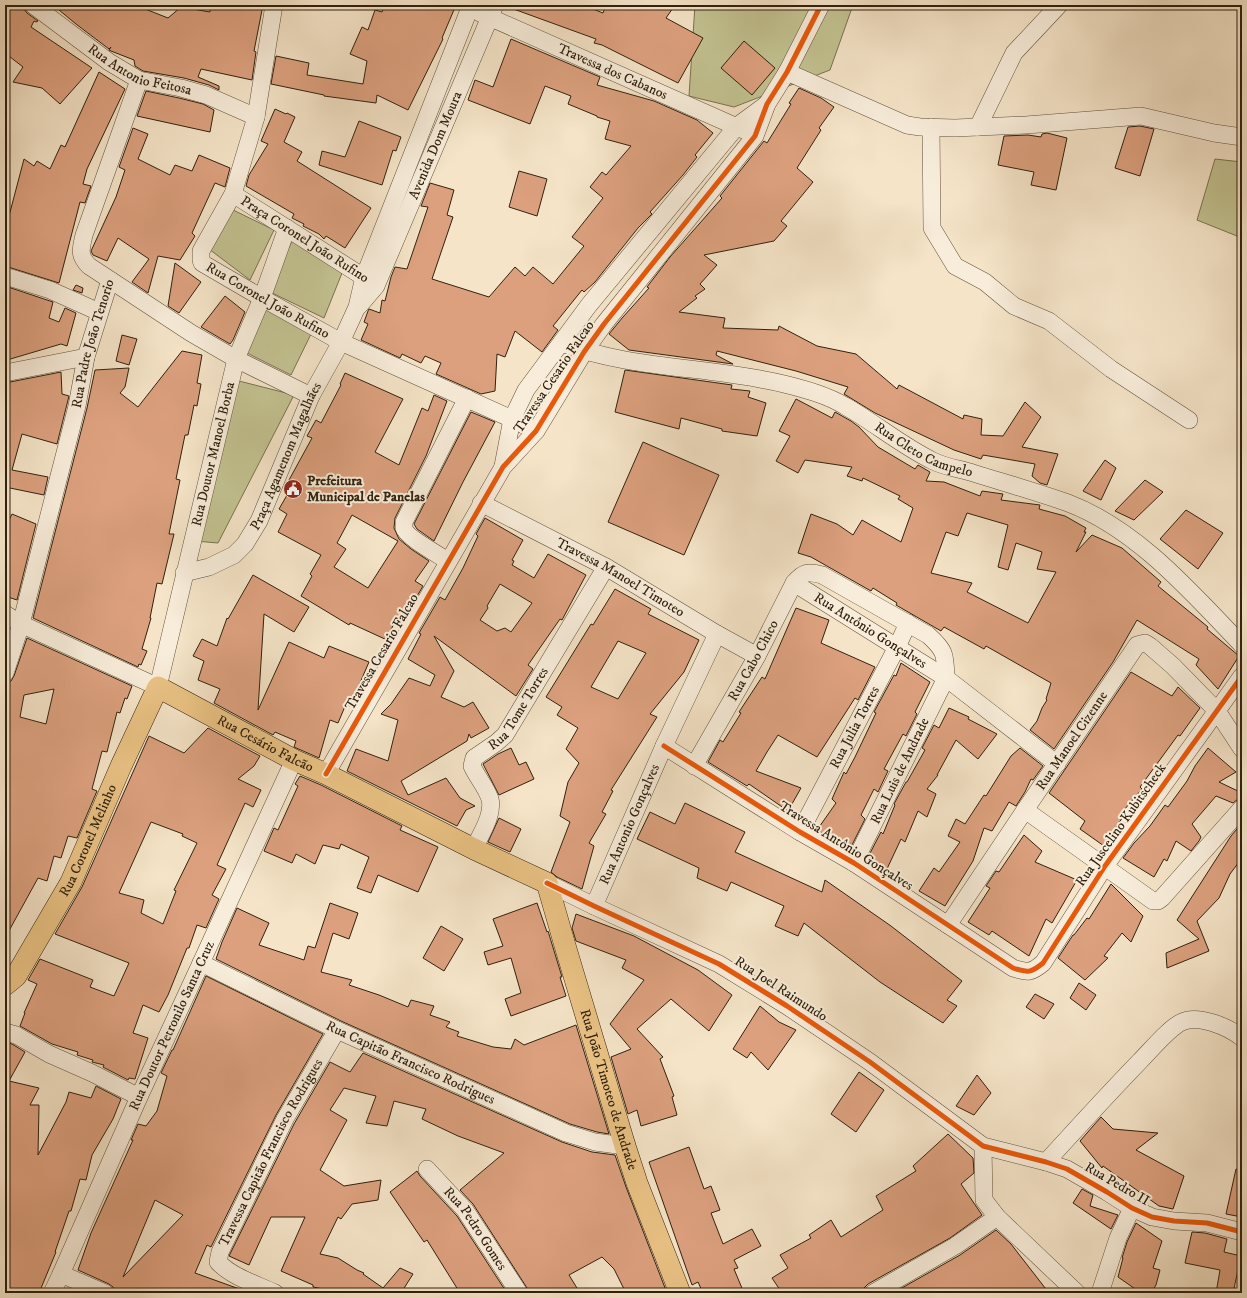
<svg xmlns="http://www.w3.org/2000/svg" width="1247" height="1298" viewBox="0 0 1247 1298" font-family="'IM FELL DW Pica',serif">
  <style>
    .green { fill: #c3c291; stroke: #7a7250 }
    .building { fill: #dca07e; stroke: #30210e; fill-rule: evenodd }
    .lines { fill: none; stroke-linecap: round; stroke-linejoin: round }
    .minor-casing { stroke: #61523c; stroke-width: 18 }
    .major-casing { stroke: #30210e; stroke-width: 22 }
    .minor { stroke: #f8eddb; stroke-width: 17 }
    .major { stroke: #eac284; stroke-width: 21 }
    .cycleway-casing { stroke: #f8eddb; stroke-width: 8 }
    .cycleway { stroke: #e8590c; stroke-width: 5 }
    .labels { text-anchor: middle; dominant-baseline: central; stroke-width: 4; stroke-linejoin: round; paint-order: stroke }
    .street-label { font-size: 14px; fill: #30210e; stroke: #f8eddb }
    .poi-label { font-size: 14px; font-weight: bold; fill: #30210e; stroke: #f8eddb; text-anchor: start }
  </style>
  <rect width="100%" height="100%" fill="#f5e4c8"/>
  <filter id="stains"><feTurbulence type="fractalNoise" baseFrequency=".005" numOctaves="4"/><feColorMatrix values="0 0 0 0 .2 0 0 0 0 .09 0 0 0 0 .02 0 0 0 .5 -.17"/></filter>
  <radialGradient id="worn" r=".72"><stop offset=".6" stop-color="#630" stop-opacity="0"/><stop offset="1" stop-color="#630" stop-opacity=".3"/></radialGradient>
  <g class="green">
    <path d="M695 5H853L830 70 734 107 689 96Z"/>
    <path d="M1215 159 1242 162V238L1197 220Z"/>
    <path d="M231 209 274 230 250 280 209 249Z"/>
    <path d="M292 241 342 273 324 318 268 291Z"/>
    <path d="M262 306 312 332 291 375 241 350Z"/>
    <path d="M239 381 294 395 218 543 195 541Z"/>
  </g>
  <g class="building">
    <path d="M5 5H23L24 9 27 13 38 21 36 22 34 21 31 27 92 68 60 104 42 88 13 82 23 67 5 53Z"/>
    <path d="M53 5H135L168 18 181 7 210 12V5H263L254 51 256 52 252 80 201 69 198 77 219 86V90L209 85 184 78 143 71 135 66 134 60 111 51 109 50 111 47 109 49 76 24Z"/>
    <path d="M385 5H456L442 38 443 39 408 110 377 95 376 103 324 96V95L271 84 276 56 309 63 307 75 363 84 367 61 350 54 362 27 368 30 375 10 382 12Z"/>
    <path d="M509 5H583L603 13 606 5H675L666 18 703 38 678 83 602 45 594 43 596 39 508 7Z"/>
    <path d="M511 39 600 77 597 85 654 101 697 120 713 133 695 155 697 157 683 175 650 212 652 214 638 228 595 282 584 292 582 290 553 326 558 330 542 352 515 331 505 357 497 354 495 391 481 394 436 374 441 363 425 356 421 363 402 354 400 358 361 340 368 324 364 322 368 311 369 309 380 313 382 300 385 301 391 277 395 267 407 269 428 207 421 206 430 183 454 190 447 215 453 217 432 279 489 297 515 267 525 276 533 267 553 284 584 246 572 237 603 198 590 187 602 172 606 175 631 146 605 139 610 121 597 117V116L568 104 571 96 545 86 530 124 468 100 475 80 493 87Z"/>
    <path d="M744 41 775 68 752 95 721 68Z"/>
    <path d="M99 72 125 89 87 169 83 184 91 186 85 203 80 202 59 283 5 266V215L9 216 24 159 34 166 37 161 50 169 61 145 65 147Z"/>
    <path d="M799 88 821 98 834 107 819 128 821 130 797 168 813 182 781 221 787 226 774 241 704 255 717 265 700 284 705 289 695 296 697 298 679 312 725 318 723 328 778 330 779 326 817 346 856 354 897 389 899 385 963 419 964 415 982 419 981 435 1003 436 1025 402 1041 417 1022 447 1058 454 1047 485 1040 483 1032 476 1035 464 983 455 981 459 954 450 875 413 844 394 848 387 796 371 717 351 716 355 733 364 629 350 609 334 623 317 649 288 647 287 670 257 722 198 720 196 764 141 767 143 791 104 789 103Z"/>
    <path d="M146 91 179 98 203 104 214 110 210 132 137 116Z"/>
    <path d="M275 109 286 114 287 113 295 117 284 142 302 152 297 161 371 208 345 248 326 236 324 239 319 234 303 226 304 224 292 218 294 214 246 186 249 175 268 144 261 141Z"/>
    <path d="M359 121 401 137 396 151 393 150 382 185 319 165 322 151 345 157Z"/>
    <path d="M1140 126 1154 129 1140 176 1115 168 1128 127Z"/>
    <path d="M133 128 148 134 138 159 170 175 175 165 192 171 199 155 230 168 225 187 215 183 192 233 195 236 180 260 158 256 148 293 132 282 149 259 118 238 107 261 93 255 91 251 116 197 125 170 119 167Z"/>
    <path d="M1047 133 1067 138 1056 190 1031 185 1034 172 998 165 1004 136 1028 135 1041 137 1042 134Z"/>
    <path d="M519 171 547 179 537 216 509 207Z"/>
    <path d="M175 263 201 282 179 313 168 306Z"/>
    <path d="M76 285 83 288 82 293 73 290Z"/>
    <path d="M5 286 53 302 49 318 59 322 65 308 76 313 67 346 61 344 7 360 5 349Z"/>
    <path d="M225 296 245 312 233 340 230 344 201 327Z"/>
    <path d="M122 335 137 339 129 365 116 361Z"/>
    <path d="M182 351 202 355 197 383 201 384 197 406 194 405 188 435H185L176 479 180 480 169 534H174L162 584 157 583 150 618H151L142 649 147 651 141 665 139 664 138 667 33 618 87 408 95 370 129 368 125 387 120 393 138 407Z"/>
    <path d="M625 370 732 385 731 389 750 391 748 397 766 403 757 436 722 431V429L681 418 679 429 615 412Z"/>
    <path d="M61 372 62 394 69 396 57 444 22 434 12 470 48 477 44 495 5 487V383Z"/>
    <path d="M345 373 403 399 375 452 399 465 422 408 428 411 434 395 447 401 426 456 395 518 394 528 399 539 411 549 429 561 415 581 423 586 402 622 396 618 387 640 350 623 349 625 301 596 312 576 310 574 321 555 278 532 287 514 279 509 294 483 289 480 312 438 307 436 316 420 321 423 341 385 340 384ZM352 515 398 541 368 588 334 567 346 549 337 543Z"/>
    <path d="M796 399 832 418 835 412 851 421 859 427 878 447 915 469 918 465 930 472 926 481 944 482 980 496 982 491 1003 494 1001 500 1040 505 1039 509 1065 516 1086 528 1084 532H1086L1076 552 1092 535 1122 548 1161 582 1158 586 1208 627 1207 629 1239 656 1218 689 1196 665 1199 659 1137 620 1113 662 1054 749 1030 730 1037 721 1042 708 1047 700 1046 699 1051 683 986 646 984 649 944 627 941 631 896 605 897 603 873 588 871 591 811 557 798 553 811 514 837 524 853 535 862 520 901 542 913 508 898 499 900 496 863 478 862 481 847 476 852 467 805 460 798 473 776 461 790 436 779 431ZM967 513 1008 525 998 567 1008 570 1016 543 1042 552 1037 569 1056 572 1028 623 967 592 972 583 931 573 946 532 958 536Z"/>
    <path d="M471 412 495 422 463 482 434 541 417 529 414 524Z"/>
    <path d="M643 442 719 475 684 555 608 522Z"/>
    <path d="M1105 460 1116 468 1101 500 1083 491Z"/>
    <path d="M1145 480 1163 492 1134 520 1115 511Z"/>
    <path d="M1186 510 1223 533 1198 569 1160 539Z"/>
    <path d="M12 514 36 524 17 600 5 596V519L9 520Z"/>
    <path d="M485 518 523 540 512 560 514 561 512 565 534 578 548 554 586 575 562 620 560 619 528 665 533 669 516 696 434 636 454 671 441 697 464 707 473 702 489 728 471 738 469 734 467 741 401 781 408 795 446 778 460 798 475 806 466 810 457 826 347 771 356 749 388 761 398 720 381 714 391 704 409 678 430 686 435 675 408 659 421 634 419 633 440 597 445 600 463 568 478 536 476 534ZM500 584 532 603 511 632 505 628 497 631 480 620 488 608 487 606Z"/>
    <path d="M253 575 309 607 294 632 264 614 258 710 289 642 324 658 329 646 369 662 350 706 346 704 338 723 330 720 319 758 294 747 296 741 275 732 273 735 214 703 220 689 198 680 204 661 193 656 202 639 217 646 227 618 228 619Z"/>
    <path d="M615 589 651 609 648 614 699 640 684 672 650 714 657 717 611 790 613 791 602 812 606 814 589 843 594 846 582 889 557 877 551 872 570 822 560 816 568 782 579 763 566 749 578 728 557 715 562 707 546 697 591 624 593 625ZM618 641 646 653 618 699 591 687Z"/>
    <path d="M796 608 829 620 821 643 875 667 858 700 855 698 817 757 778 735 767 752 756 771 801 788 788 811 749 784 747 786 708 762 720 740 723 742 741 713 739 712 762 677 765 679Z"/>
    <path d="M27 638 132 686 127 699 125 698 120 713 117 712 107 752 102 751 92 789 97 791 77 838 68 836 61 858 54 856 47 881 38 878 5 938V683L11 681 14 676ZM54 689 46 724 20 717 24 695Z"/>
    <path d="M901 663 930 682 915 712 917 714 906 736 903 734 884 769 888 771 878 792 874 789 861 815 865 819 852 845 850 843 848 848 817 830 836 803 832 799 844 772 846 774 855 757 876 713 874 712 894 675 896 676Z"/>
    <path d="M1131 672 1172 696 1178 687 1200 708 1180 736 1178 735 1140 787 1142 789 1124 810 1126 812 1104 846 1080 829 1085 821 1049 793Z"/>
    <path d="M949 708 969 717 968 719 997 734 978 759 956 740 937 775H938L927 789 936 794 927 817 918 811 905 842 901 839 886 871 868 857 881 832 883 834 895 805 894 804 906 782H907L925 750 922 748 934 725 939 728Z"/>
    <path d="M208 728 260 756 254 766 238 779 261 790 253 807 245 803 217 865 226 869 212 895 219 899 206 928 197 925 189 948H187L168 995 159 1012 143 1005 133 1033 148 1038 135 1079 129 1078 128 1080 103 1067 104 1065 92 1062 93 1060 77 1055 78 1052 52 1044 20 1026 25 1013H24L37 984 28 980 40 959 93 980 90 987 114 996 129 963 55 934 82 887 149 736 184 753ZM151 822 183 834 182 836 197 843 174 890 176 891 163 924 141 913 144 900 119 893Z"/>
    <path d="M511 748 519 765 526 762 534 779 499 795 483 764 498 754Z"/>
    <path d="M1020 748 1043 766 1033 780 1031 779 1025 792 1016 806 1009 802 992 831 984 828 973 861 945 906 919 891 934 868 939 872 960 842 948 836 956 819 965 824 984 795 986 796 1011 756Z"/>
    <path d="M1208 748 1236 772 1219 782 1242 793V798L1238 799 1233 803 1216 796 1192 824 1201 837 1199 841 1191 851 1176 841 1167 861 1164 859 1154 877 1123 858 1134 843 1150 826 1165 805 1168 807 1187 781 1195 766Z"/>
    <path d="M300 776 321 785 402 826 400 830 438 847 418 892 378 875 371 893 357 888 369 857 341 844 339 849 323 845 315 864 296 854 292 863 264 851 274 828 278 830 298 786 295 784Z"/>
    <path d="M685 803 745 832 735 852 822 892 825 880 891 926 962 981 947 1000 957 1006 943 1023 880 982 804 923 798 936 775 926 784 906 731 882 727 891 697 878 699 868 637 839 650 812 675 824Z"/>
    <path d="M499 818 521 829 510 852 488 842Z"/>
    <path d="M1242 823V858L1230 874 1219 898 1197 921 1209 951 1167 968 1166 953 1199 939 1177 920 1231 836Z"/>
    <path d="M1024 835 1042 851 1035 862 1077 880 1052 923 1046 919 1029 956 992 931 989 935 968 922 990 888 986 886 996 871 999 872Z"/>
    <path d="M1111 884 1143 916 1131 942 1122 933 1104 956 1108 958 1085 980 1058 958 1073 935H1074L1087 918 1089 919Z"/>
    <path d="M330 903 358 913 349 939 333 933 321 972 352 980 349 985 379 995 408 1007 411 1000 434 1006 430 1015 450 1022 446 1027 459 1032 457 1036 493 1047 511 1049 515 1039 524 1045 576 1025 609 1134 597 1132 570 1124 341 1021 216 959 222 942 237 908 269 923 259 945 304 960 308 946 315 948Z"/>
    <path d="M537 903 547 932 548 931 562 977H560L566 996 511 1016 505 999 521 993 511 958 488 965 484 952 503 946 493 919Z"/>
    <path d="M576 914 634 936 698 970 732 995 709 1031 671 999 637 1029 663 1057 660 1059 674 1096 672 1097 677 1115 641 1126 637 1110 628 1114 611 1057 631 1049 610 1024 644 980 622 968 626 960 576 941 572 928Z"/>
    <path d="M441 926 463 939 444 971 423 958Z"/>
    <path d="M206 976 323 1034 276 1115 211 1247 207 1245 195 1273 245 1291 246 1293H115L113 1287 109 1284 78 1270 91 1233 133 1140H131L138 1124 146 1126 157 1111 167 1076 161 1073 172 1050H173ZM155 1200 183 1215 123 1277Z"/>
    <path d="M1079 983 1096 995 1086 1010 1070 998Z"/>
    <path d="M1035 994 1054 1004 1044 1019 1026 1007Z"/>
    <path d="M760 1006 779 1022 796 1030 768 1070 751 1052 747 1058 733 1049Z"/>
    <path d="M5 1042 12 1044 25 1052 9 1081 39 1088 30 1105H39L38 1155 66 1102 69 1092 91 1098 96 1086 121 1099 113 1119 92 1155 86 1180 80 1179 71 1211H69L55 1252H56L39 1293H5Z"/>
    <path d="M363 1053 562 1142 592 1152 615 1155 626 1187 667 1293H626L614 1269 602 1257 569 1275 580 1293H529L527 1288 473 1204 460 1190 504 1153 458 1136 422 1119 426 1109 394 1101 387 1126 366 1123 376 1096 344 1088 330 1110 347 1120 320 1170 344 1186 381 1180 378 1200 352 1204 341 1219 338 1217 320 1254 338 1258 357 1270 364 1273 363 1274 383 1288 400 1268 413 1274 401 1293H321L323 1289 313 1287V1285L281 1271 305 1217H271L249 1265 229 1256 294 1124 330 1062 350 1072Z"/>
    <path d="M859 1072 884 1090 856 1132 831 1114Z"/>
    <path d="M977 1075 991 1093 974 1115 956 1106Z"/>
    <path d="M1101 1117 1113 1129 1158 1133 1136 1150 1184 1176 1173 1209 1159 1206 1103 1166 1102 1168 1080 1141Z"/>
    <path d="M948 1134 973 1158 974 1173 961 1184 982 1215 950 1238 868 1284 864 1288 863 1293H782L772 1278 788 1268 780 1255 811 1238 809 1235 831 1220 841 1237 883 1210 876 1196 916 1171 913 1166Z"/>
    <path d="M689 1147 704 1189 711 1186 720 1210 711 1213 723 1244 752 1229 761 1246 734 1260 738 1268 734 1269 744 1293H703L698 1282 692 1285 649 1162Z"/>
    <path d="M1236 1169 1242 1170V1217L1226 1214Z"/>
    <path d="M417 1171 420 1176 457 1216 507 1293H460L427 1240 424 1242 390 1192Z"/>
    <path d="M1082 1189 1093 1195 1090 1206 1118 1215 1111 1229 1073 1203Z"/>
    <path d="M1136 1223 1162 1241 1153 1268 1160 1270 1156 1285 1151 1293H1141L1118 1277 1123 1258H1122L1127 1242Z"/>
    <path d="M996 1230 1011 1244 1049 1293H893L960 1255Z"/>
    <path d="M1192 1232 1205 1233 1227 1239 1224 1252 1241 1256 1233 1293H1216L1220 1270 1185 1263Z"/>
  </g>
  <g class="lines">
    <defs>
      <g id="minor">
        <path id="s1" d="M33 5 109 62 139 80 181 88 206 95 256 117"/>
        <path id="s2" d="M274 5 256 117 233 194 201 251V260L202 263 262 298 341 342 512 419 536 431"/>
        <path id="s3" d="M480 13 746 131"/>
        <path d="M787 72 907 125 920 127 955 128 1026 125 1141 116 1214 133 1242 137"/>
        <path d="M139 80 84 235C81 249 78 255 89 266L191 333 236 359 311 396"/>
        <path d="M931 127 932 228 955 266 985 282 1014 306 1049 321 1111 369 1189 420"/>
        <path d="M978 127 1014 53 1059 5"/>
        <path id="s4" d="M233 194 373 283"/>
        <path d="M5 276 50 290 99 312"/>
        <path id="s5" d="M359 306 376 286 495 5"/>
        <path id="s6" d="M562 343C632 370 711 366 784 384 804 389 827 395 845 406 875 423 902 446 933 461 945 467 960 469 973 473 1005 483 1037 492 1068 503 1137 529 1192 593 1242 645"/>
        <path d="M5 373 86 357"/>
        <path d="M503 466 512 419 526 390 589 305 737 126 767 104"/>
        <path id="s7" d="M481 503 606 567 717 634 757 656"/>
        <path d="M448 561C439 555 406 537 404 528 404 528 404 522 404 522L467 398"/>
        <path id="s8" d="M184 573 209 567 234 555 245 544 259 521 311 396 341 342 357 307 364 277 471 5"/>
        <path id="s9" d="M794 583 946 678 1057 764"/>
        <path id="s10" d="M5 614 21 624 158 687 236 359 262 298 287 228"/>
        <path id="s11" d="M5 673 21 624 77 406 86 357 110 280"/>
        <path d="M664 746 800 832 854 863 1013 968C1028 973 1031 973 1043 963L1105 866 1242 676"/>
        <path id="s12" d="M694 766 757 656 794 583C803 572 808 571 822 575L928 635C946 651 945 655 946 678L854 863"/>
        <path d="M326 774 503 467 536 431 584 352 604 324 755 136 767 104 787 72 821 5"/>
        <path d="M1025 810 1153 901H1158L1162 898 1242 808"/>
        <path id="s13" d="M800 832 897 647 908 623"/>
        <path id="s14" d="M474 849C480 835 494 815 490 799 486 787 477 777 472 766L474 758 496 743 505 735 606 567"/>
        <path d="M547 883 594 906 719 964 787 1006 870 1062 983 1146 1046 1162 1067 1169 1107 1192 1132 1208 1152 1217 1174 1221 1207 1223 1242 1232"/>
        <path id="s15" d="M594 906 664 746 717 634"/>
        <path id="s16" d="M948 925 1025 810 1137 645 1145 643 1150 646 1173 666 1217 711 1242 749"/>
        <path id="s17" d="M201 963 337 1030 566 1133 595 1142 625 1146"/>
        <path d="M5 1032 16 1035 49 1054 92 1073 139 1097"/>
        <path d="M983 1146 984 1200 997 1217 1077 1293"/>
        <path d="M1046 1162C1077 1128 1108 1094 1140 1061 1150 1051 1170 1027 1182 1022 1198 1014 1229 1027 1242 1038"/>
        <path id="s18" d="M427 1169 465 1210 519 1293"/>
        <path d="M61 1274 105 1293"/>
        <path id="s19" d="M52 1293 61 1274 139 1097 201 963 294 760"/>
        <path id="s20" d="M275 1293C256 1284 232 1277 218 1262L220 1252 285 1119 337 1030"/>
        <path d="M873 1293 955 1246 997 1217"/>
        <path d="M1100 1293 1118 1238 1132 1208"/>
      </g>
      <g id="major">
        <path id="s21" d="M5 985 16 976 71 882 121 766 158 687 294 760 326 774 474 849 547 883 566 949 625 1146 637 1183 680 1293"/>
      </g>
    </defs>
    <use href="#minor" class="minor-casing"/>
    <use href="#major" class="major-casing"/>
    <use href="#minor" class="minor"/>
    <use href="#major" class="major"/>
    <defs>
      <g id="cycleway">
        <path d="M664 746 800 832 854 863 1013 968C1028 973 1031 973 1043 963L1105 866 1242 676"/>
        <path d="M326 774 503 467 536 431 584 352 604 324 755 136 767 104 787 72 821 5"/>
        <path d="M547 883 594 906 719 964 787 1006 870 1062 983 1146 1046 1162 1067 1169 1107 1192 1132 1208 1152 1217 1174 1221 1207 1223 1242 1232"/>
      </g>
    </defs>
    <use href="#cycleway" class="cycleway-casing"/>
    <use href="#cycleway" class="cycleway"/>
  </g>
  <defs>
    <symbol id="civic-disc" viewBox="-11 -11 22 22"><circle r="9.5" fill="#8f2418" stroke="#f8eddb"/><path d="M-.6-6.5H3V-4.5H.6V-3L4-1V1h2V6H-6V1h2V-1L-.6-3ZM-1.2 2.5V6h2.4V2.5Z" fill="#fff"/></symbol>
  </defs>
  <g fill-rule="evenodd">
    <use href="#civic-disc" x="282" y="478" width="22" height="22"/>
  </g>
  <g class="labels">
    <g class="street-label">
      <text stroke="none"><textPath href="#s1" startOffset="127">Rua Antonio Feitosa</textPath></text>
      <text stroke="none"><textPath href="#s3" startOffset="145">Travessa dos Cabanos</textPath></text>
      <text stroke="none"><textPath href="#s5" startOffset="179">Avenida Dom Moura</textPath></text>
      <text stroke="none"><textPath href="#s4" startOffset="85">Praça Coronel João Rufino</textPath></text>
      <text stroke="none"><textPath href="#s2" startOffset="347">Rua Coronel João Rufino</textPath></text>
      <text stroke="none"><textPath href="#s11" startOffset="341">Rua Padre João Tenorio</textPath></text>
      <text transform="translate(554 377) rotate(-56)">Travessa Cesario Falcao</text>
      <text stroke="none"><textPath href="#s6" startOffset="382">Rua Cleto Campelo</textPath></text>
      <text stroke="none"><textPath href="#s10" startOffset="409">Rua Doutor Manoel Borba</textPath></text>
      <text stroke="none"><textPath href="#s8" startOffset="166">Praça Agamenom Magalhães</textPath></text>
      <text stroke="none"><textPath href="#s7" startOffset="158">Travessa Manoel Timoteo</textPath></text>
      <text stroke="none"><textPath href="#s9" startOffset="90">Rua Antônio Gonçalves</textPath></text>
      <text transform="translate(382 652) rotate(-60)">Travessa Cesario Falcao</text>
      <text stroke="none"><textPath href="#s12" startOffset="121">Rua Cabo Chico</textPath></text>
      <text stroke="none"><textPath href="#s14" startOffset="167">Rua Tome Torres</textPath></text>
      <text stroke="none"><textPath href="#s13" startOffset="118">Rua Julia Torres</textPath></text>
      <text stroke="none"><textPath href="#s16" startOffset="222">Rua Manoel Cizenne</textPath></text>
      <text stroke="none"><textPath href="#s21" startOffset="458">Rua Cesário Falcão</textPath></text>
      <text transform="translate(900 771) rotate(-64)">Rua Luis de Andrade</text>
      <text stroke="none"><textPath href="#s15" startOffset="89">Rua Antonio Gonçalves</textPath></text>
      <text transform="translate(1121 825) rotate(-55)">Rua Juscelino Kubitscheck</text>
      <text stroke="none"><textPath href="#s21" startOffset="168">Rua Coronel Melinho</textPath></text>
      <text transform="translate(846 846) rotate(32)">Travessa Antônio Gonçalves</text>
      <text transform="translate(781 989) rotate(33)">Rua Joel Raimundo</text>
      <text stroke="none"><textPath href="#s19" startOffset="293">Rua Doutor Petronilo Santa Cruz</textPath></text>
      <text stroke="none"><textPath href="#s17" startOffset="232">Rua Capitão Francisco Rodrigues</textPath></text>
      <text stroke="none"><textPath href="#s21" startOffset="988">Rua João Timoteo de Andrade</textPath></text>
      <text stroke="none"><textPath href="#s20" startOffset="187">Travessa Capitão Francisco Rodrigues</textPath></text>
      <text transform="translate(1117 1184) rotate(30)">Rua Pedro II</text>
      <text stroke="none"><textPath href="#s18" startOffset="77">Rua Pedro Gomes</textPath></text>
    </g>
    <g class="poi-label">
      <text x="307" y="481">Prefeitura<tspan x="307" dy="16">Municipal de Panelas</tspan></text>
    </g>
  </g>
  <rect width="1247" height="1298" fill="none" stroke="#f5e4c8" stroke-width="20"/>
  <rect x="6" y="6" width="1235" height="1286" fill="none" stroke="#30210e" stroke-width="2"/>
  <rect x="10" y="10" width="1227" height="1278" fill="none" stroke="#30210e"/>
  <rect width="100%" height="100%" filter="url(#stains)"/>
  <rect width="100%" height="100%" fill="url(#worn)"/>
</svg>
